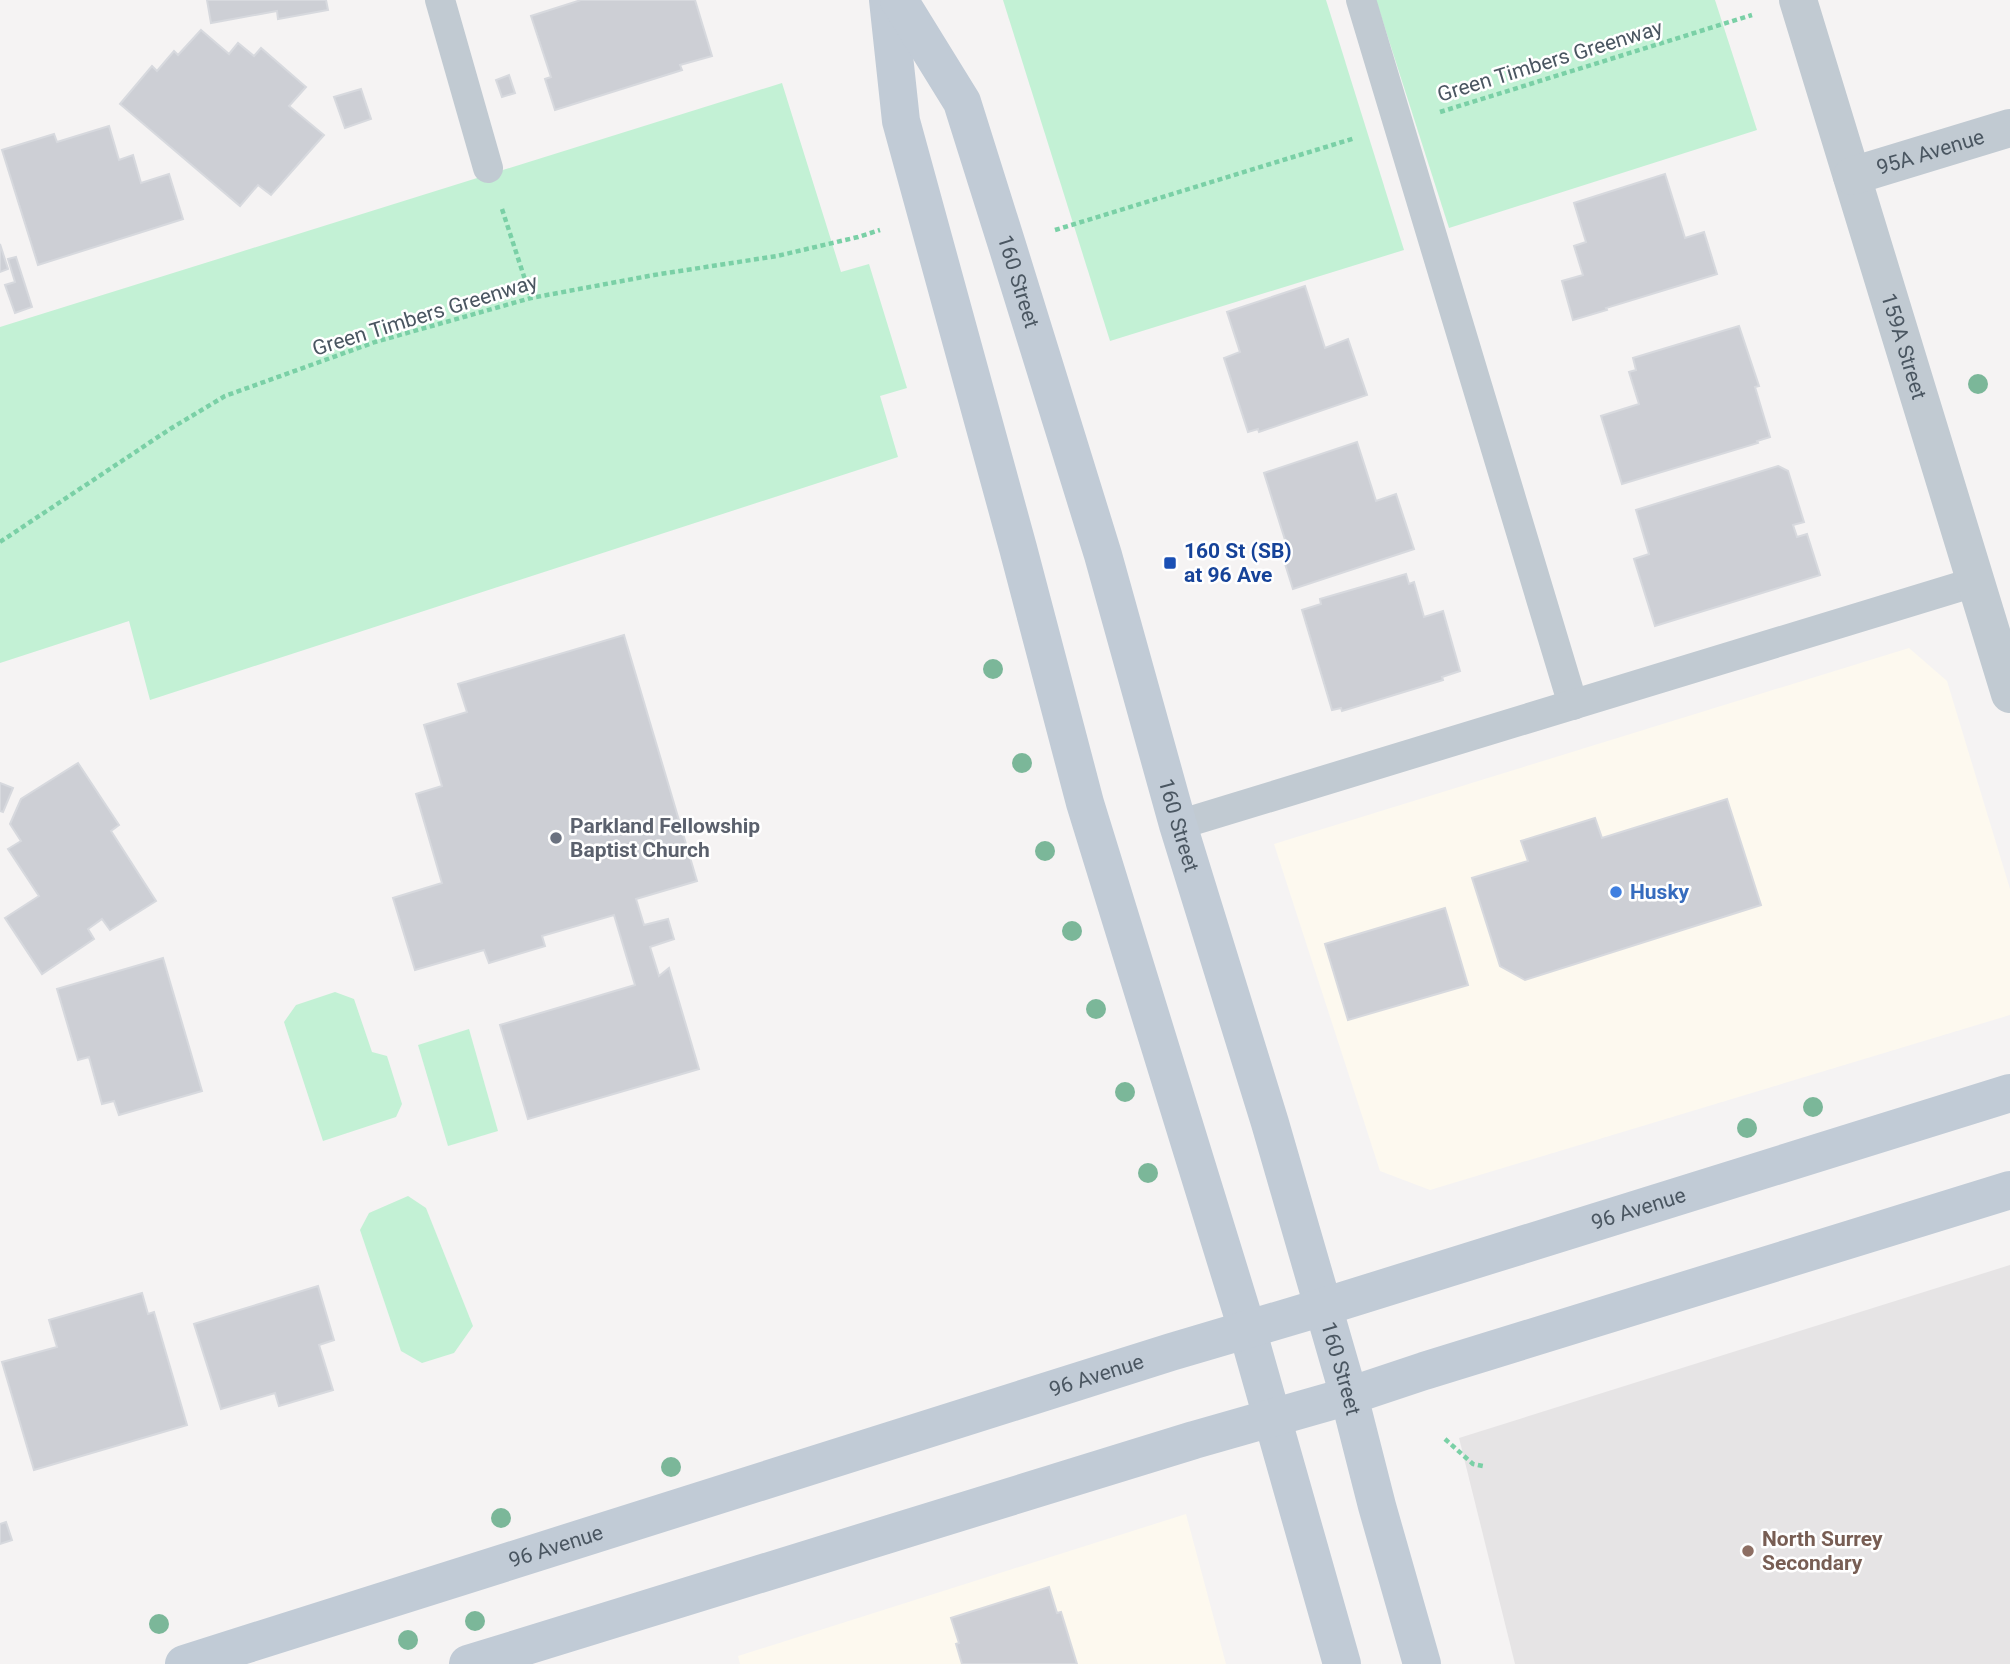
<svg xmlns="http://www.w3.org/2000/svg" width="2010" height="1664" viewBox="0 0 2010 1664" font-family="Roboto,sans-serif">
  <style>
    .commercial { fill: #fdf9ef }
    .education { fill: #e6e4e5 }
    .green { fill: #c3f1d5 }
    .building { fill: #cdcfd5; stroke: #d7d9de; stroke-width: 2 }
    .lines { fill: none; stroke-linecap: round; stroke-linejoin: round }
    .path { stroke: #7ad0a6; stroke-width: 4.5; stroke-dasharray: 5 3.5; stroke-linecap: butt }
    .lane { stroke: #c1cad2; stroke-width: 30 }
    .street { stroke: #c1cad2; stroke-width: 38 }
    .secondary { stroke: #c1cbd6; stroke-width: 38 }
    .tree { fill: #7bb799 }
    .transit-dot { fill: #1a4fb4; stroke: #fff; stroke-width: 2.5 }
    .worship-dot { fill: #6b7280; stroke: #fff; stroke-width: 2.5 }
    .shop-dot { fill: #3f7fe0; stroke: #fff; stroke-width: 2.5 }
    .education-dot { fill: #8d6e63; stroke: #fff; stroke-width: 2.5 }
    .labels { text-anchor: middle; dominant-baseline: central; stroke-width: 5; stroke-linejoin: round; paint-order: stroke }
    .street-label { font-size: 21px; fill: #4a5661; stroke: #fff }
    .transit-label { font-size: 21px; font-weight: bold; fill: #164399; stroke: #fff; text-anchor: start }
    .worship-label { font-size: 21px; font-weight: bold; fill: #5b616d; stroke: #fff; text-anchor: start }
    .shop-label { font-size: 21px; font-weight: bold; fill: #366cbe; stroke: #fff; text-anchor: start }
    .education-label { font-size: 21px; font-weight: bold; fill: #785e54; stroke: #fff; text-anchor: start }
  </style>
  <rect width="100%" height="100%" fill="#f5f3f3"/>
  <g class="commercial">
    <path d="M1909 648 1947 681 2010 889V1015L1430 1190 1380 1171 1274 844Z"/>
    <path d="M1186 1514 1226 1664H740L738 1656Z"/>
  </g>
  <path class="education" d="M2010 1265V1664H1515L1459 1438Z"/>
  <g class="green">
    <path d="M1003 0H1326L1404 250 1110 341Z"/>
    <path d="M1376 0H1715L1757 130 1449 228Z"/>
    <path d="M782 83 841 272 869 264 907 388 880 396 898 457 150 700 129 621 0 663V327Z"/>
    <path d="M335 992 354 999 372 1052 387 1056 402 1104 396 1117 323 1141 284 1022 296 1005Z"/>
    <path d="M469 1029 498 1131 448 1146 418 1045Z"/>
    <path d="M408 1196 426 1208 473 1326 454 1353 422 1363 401 1351 360 1230 369 1213Z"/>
  </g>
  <g class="building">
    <path d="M207 0H326L328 10 278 19 277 11 211 23Z"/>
    <path d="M581 0H695L712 56 680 65 682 70 555 110 545 79 551 77 531 16Z"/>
    <path d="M201 30 229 54 238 43 254 56 261 48 306 87 289 106 324 135 271 195 258 185 240 206 120 104 152 66 157 71 174 51 178 55Z"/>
    <path d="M509 75 515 93 502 97 496 80Z"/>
    <path d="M361 89 371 119 345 128 334 97Z"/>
    <path d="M109 126 119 160 133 155 141 183 169 174 183 219 38 265 2 150 54 134 57 142Z"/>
    <path d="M1665 174 1685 238 1704 232 1717 274 1606 308 1607 310 1573 320 1562 281 1583 275 1574 246 1586 242 1574 203Z"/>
    <path d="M0 244 8 269 0 272Z"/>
    <path d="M16 257 32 307 15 313 5 285 15 282 8 259Z"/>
    <path d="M1305 286 1325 348 1348 339 1367 395 1259 432 1258 429 1248 432 1224 358 1240 352 1227 312Z"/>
    <path d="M1739 326 1759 386 1755 387 1770 437 1757 441 1758 443 1622 484 1601 416 1639 404 1629 372 1636 370 1633 358Z"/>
    <path d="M1357 442 1376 501 1396 494 1414 549 1293 589 1279 545 1286 543 1264 473Z"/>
    <path d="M1778 466 1788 471 1804 522 1793 525 1797 537 1807 534 1820 575 1655 626 1634 559 1649 554 1636 510Z"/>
    <path d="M1406 574 1409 584 1414 582 1424 617 1443 611 1460 671 1442 677 1443 680 1342 711 1341 708 1332 710 1302 610 1321 604 1320 599Z"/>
    <path d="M624 635 697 881 636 899 644 925 668 919 674 939 650 947 659 976 669 968 699 1069 528 1119 500 1025 635 985 614 915 542 936 545 946 489 963 484 950 415 970 393 898 442 883 416 794 442 786 424 725 467 712 458 684Z"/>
    <path d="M78 763 119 825 111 831 156 901 110 930 102 919 88 929 94 939 42 974 5 918 39 896 8 849 21 841 10 824 21 799Z"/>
    <path d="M0 783 13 788 3 812 0 811Z"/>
    <path d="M1727 799 1761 905 1525 980 1500 966 1472 878 1528 861 1521 841 1595 818 1602 838Z"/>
    <path d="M1445 908 1468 985 1348 1020 1325 944Z"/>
    <path d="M163 958 202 1091 119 1115 114 1101 102 1104 89 1057 78 1060 57 989Z"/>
    <path d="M318 1286 334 1340 319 1345 333 1390 279 1406 275 1393 221 1409 194 1324Z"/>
    <path d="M142 1293 148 1314 154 1312 187 1425 34 1470 2 1362 57 1347 49 1320Z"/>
    <path d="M6 1522 12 1540 0 1544V1524Z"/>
    <path d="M1049 1587 1057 1613 1061 1612 1077 1664H962L956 1644 959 1643 951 1618Z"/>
  </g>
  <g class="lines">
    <g class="path">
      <path d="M1440 112 1752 15"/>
      <path d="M502 209 531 298"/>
      <path d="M1055 230 1355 138"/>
      <path d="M0 542 170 429 225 396 375 342 531 298 654 275 777 256 858 237 880 230"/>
      <path d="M1445 1439 1473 1464 1483 1466"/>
    </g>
    <g class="lane">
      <path d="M440 0 488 168"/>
      <path d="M1361 0 1573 705"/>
      <path d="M1178 825 1975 582"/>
    </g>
    <g class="street">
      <path id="s1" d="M1798 0 2010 694"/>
      <path id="s2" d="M1852 176 2010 128"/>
    </g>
    <g class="secondary">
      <path d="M888 0 901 121 1018 548 1085 803 1247 1329 1342 1664"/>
      <path id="s3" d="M899 0 962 102 1007 245 1103 555 1178 825 1270 1123 1349 1396 1377 1506 1422 1664"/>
      <path id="s4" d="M184 1664 1171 1352 1323 1307 2010 1093"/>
      <path d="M468 1664 1194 1440 1349 1396 1424 1371 2010 1190"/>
    </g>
  </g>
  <g class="tree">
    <circle cx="1978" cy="384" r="10"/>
    <circle cx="993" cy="669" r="10"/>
    <circle cx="1022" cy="763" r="10"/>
    <circle cx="1045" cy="851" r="10"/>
    <circle cx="1072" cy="931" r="10"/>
    <circle cx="1096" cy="1009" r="10"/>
    <circle cx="1125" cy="1092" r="10"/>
    <circle cx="1813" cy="1107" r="10"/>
    <circle cx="1747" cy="1128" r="10"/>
    <circle cx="1148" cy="1173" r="10"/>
    <circle cx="671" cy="1467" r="10"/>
    <circle cx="501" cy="1518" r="10"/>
    <circle cx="475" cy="1621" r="10"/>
    <circle cx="159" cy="1624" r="10"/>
    <circle cx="408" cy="1640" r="10"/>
  </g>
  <rect class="transit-dot" x="1163" y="556" width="14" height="14" rx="3.5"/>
  <circle class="worship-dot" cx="556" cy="838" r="7"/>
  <circle class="shop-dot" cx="1616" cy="892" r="7"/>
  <circle class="education-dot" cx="1748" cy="1551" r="7"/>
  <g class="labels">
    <g class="street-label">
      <text transform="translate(1550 61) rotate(-17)">Green Timbers Greenway</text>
      <text stroke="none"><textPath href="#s2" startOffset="82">95A Avenue</textPath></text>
      <text stroke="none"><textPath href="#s3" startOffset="308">160 Street</textPath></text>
      <text transform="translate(425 315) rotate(-17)">Green Timbers Greenway</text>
      <text stroke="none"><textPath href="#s1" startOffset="362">159A Street</textPath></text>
      <text stroke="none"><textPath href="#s3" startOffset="875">160 Street</textPath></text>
      <text stroke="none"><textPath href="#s4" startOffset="1524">96 Avenue</textPath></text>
      <text stroke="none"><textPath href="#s3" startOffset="1442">160 Street</textPath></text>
      <text stroke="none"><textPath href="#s4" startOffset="957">96 Avenue</textPath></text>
      <text stroke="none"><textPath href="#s4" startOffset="390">96 Avenue</textPath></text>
    </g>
    <g class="transit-label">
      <text x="1184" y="551">160 St (SB)<tspan x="1184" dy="24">at 96 Ave</tspan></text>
    </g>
    <g class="worship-label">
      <text x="570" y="826">Parkland Fellowship<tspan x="570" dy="24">Baptist Church</tspan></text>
    </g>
    <g class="shop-label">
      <text x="1630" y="892">Husky</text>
    </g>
    <g class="education-label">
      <text x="1762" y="1539">North Surrey<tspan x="1762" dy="24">Secondary</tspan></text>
    </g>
  </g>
</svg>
